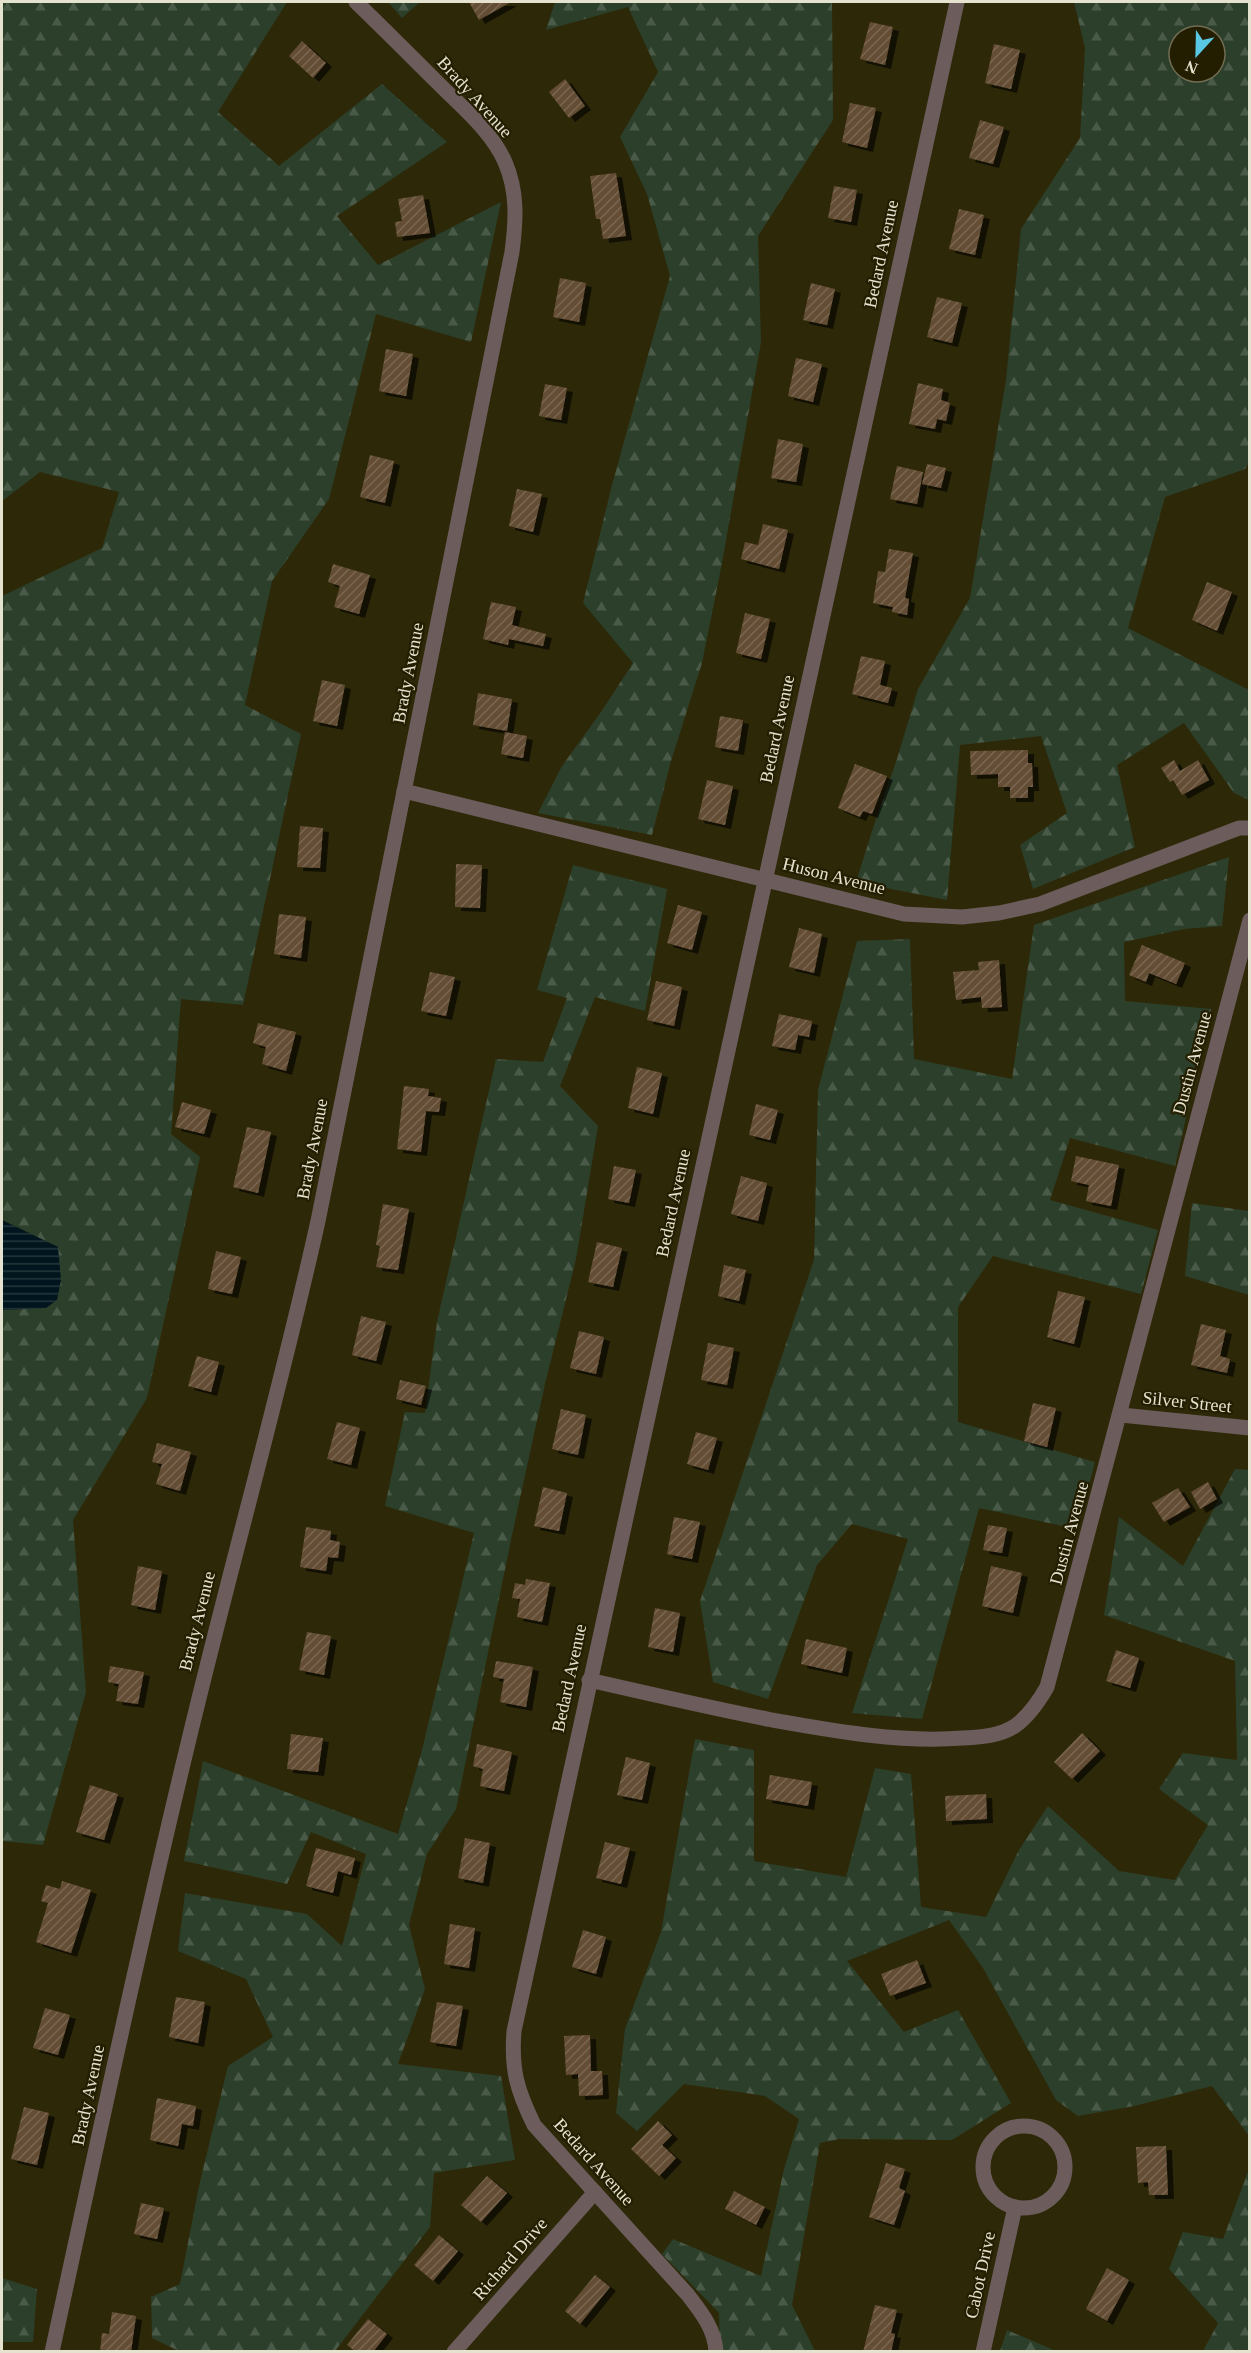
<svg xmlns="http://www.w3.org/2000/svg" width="1251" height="2353" viewBox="0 0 1251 2353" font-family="Georgia,serif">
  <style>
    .forest { fill: url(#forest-firs); fill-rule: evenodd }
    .water { fill: url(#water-rules) }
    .building { fill: url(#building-hatch); filter: url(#shadow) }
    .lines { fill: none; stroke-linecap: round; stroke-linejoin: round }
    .minor { stroke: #6c5c5b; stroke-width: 15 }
    .labels { text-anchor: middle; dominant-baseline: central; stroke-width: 4.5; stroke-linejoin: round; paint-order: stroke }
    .street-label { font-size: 18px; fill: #e5e2d0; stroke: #241e00 }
  </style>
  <defs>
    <pattern id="forest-firs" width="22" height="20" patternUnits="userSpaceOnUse" patternTransform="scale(1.5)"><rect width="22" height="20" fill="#2b3f2a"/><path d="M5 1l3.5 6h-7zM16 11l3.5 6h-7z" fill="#4a5a48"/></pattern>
    <pattern id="water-rules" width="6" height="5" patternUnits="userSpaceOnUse" patternTransform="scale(1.5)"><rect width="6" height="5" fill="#00151d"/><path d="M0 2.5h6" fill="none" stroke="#25373d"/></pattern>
    <pattern id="building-hatch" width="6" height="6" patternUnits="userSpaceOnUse" patternTransform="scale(1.5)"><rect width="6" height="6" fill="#644d35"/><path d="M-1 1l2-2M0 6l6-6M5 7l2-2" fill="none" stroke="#7a6651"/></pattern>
    <filter id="shadow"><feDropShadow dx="6" dy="4" stdDeviation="0" flood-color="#0009"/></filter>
  </defs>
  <rect width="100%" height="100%" fill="#2d2808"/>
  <g class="forest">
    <path d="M2 2H287L218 112 279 166 382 84 447 142 337 216 378 265 501 202 471 342 376 314 329 499 272 581 245 705 301 734 243 1005 181 999 171 1134 200 1157 147 1398 73 1520 86 1692 43 1845 2 1841V1310L25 1309 58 1247 2 1220V596L102 548 119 492 40 472 2 501Z"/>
    <path d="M388 2H420L402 18Z"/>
    <path d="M555 2H832L833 120 758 236 761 342 722 563 702 663 671 761 652 835 538 813 562 766 601 712 633 663 583 603 612 485 670 276 647 194 620 137 658 72 628 7 546 30Z"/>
    <path d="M1074 2H1249V463L1245 469 1165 497 1128 628 1249 690V800L1234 793 1184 723 1117 765 1135 847 1033 889 1020 845 1067 813 1041 736 960 745 947 900 856 882 875 822 897 759 918 689 970 598 1006 380 1021 229 1080 138 1085 48ZM1179 36H1215V72H1179Z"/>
    <path d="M1229 857 1222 926 1184 929 1124 942 1125 1001 1211 1009 1175 1166 1070 1138 1050 1200 1158 1230 1141 1294 993 1256 958 1307V1422L1095 1462 1077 1529 979 1508 922 1719 852 1713 908 1539 852 1524 817 1565 768 1699 713 1682 700 1601 814 1260 818 1090 857 941 910 939 914 1059 1012 1079 1034 925Z"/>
    <path d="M573 865 667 889 645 1011 595 997 560 1086 598 1126 576 1259 545 1384 512 1535 456 1809 427 1854 409 1925 425 1989 398 2064 501 2076 515 2160 434 2173 430 2227 335 2351H179L152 2338 151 2297 180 2284 199 2186 228 2066 273 2037 246 1979 178 1951 185 1893 307 1914 342 1946 366 1854 311 1832 287 1884 184 1861 203 1761 398 1834 421 1754 474 1533 385 1506 405 1412 425 1413 437 1322 496 1059 543 1062 567 998 537 990Z"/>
    <path d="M1192 1203 1249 1211V1295L1185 1276Z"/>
    <path d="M1235 1469 1249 1470V2136L1212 2086 1134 2106 1078 2116 1056 2100 983 1968 949 1920 847 1961 904 2032 958 2010 1011 2103 952 2140 839 2139 820 2143 792 2305 815 2351 720 2352 719 2313 662 2254 673 2239 761 2276 784 2169 799 2119 765 2096 684 2084 637 2131 616 2113 625 2029 661 1932 695 1739 754 1750V1861L846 1877 875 1768 911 1774 921 1907 986 1917 1019 1850 1048 1806 1119 1871 1175 1880 1208 1825 1159 1789 1183 1753 1237 1760 1235 1661 1104 1615 1119 1517 1183 1566Z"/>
    <path d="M1249 2169V2351H1203L1218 2323 1169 2269 1183 2232 1223 2239Z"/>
    <path d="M2 2278 37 2289 33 2342H2Z"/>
    <path d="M1007 2330 1056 2351H1000Z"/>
  </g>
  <path class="water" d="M2 1220 58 1247 61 1280 57 1300 46 1308 2 1310Z"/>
  <g class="building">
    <path d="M469 2H511L479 20Z"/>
    <path d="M870 22 893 27 885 65 860 59Z"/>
    <path d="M302 41 326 63 313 78 289 56Z"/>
    <path d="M994 44 1020 50 1011 89 985 83Z"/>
    <path d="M565 79 585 106 569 118 549 92Z"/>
    <path d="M850 103 876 108 867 148 842 142Z"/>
    <path d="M980 120 1004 127 993 164 969 158Z"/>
    <path d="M616 173 626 236 603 239 600 219H596L590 176Z"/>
    <path d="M834 186 857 190 851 222 828 218Z"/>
    <path d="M423 195 430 233 397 237 395 222 402 221 398 199Z"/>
    <path d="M959 209 984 215 975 255 949 249Z"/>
    <path d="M560 278 586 283 579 322 553 317Z"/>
    <path d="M811 283 835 289 827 325 803 320Z"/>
    <path d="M937 297 962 303 952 343 927 337Z"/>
    <path d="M386 349 413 354 406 396 379 391Z"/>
    <path d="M796 358 822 364 813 402 788 396Z"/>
    <path d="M918 383 943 389 941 400 950 403 946 421 937 419 935 429 909 424Z"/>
    <path d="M545 384 567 388 561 420 539 416Z"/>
    <path d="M778 439 803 444 796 482 771 478Z"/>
    <path d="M370 455 394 461 385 503 360 497Z"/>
    <path d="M927 464 946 468 941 488 922 484Z"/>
    <path d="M897 466 923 472 917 504 890 499Z"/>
    <path d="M517 489 542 494 533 532 509 526Z"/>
    <path d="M763 524 788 530 779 569 741 559 745 542 758 545Z"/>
    <path d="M889 549 913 553 905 598 909 599 907 615 892 612 893 607 873 603 878 571 885 572Z"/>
    <path d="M333 564 370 575 359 614 334 607 340 586 328 582Z"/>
    <path d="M1207 582 1232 592 1217 631 1192 620Z"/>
    <path d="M491 602 516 607 512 625 546 634 543 646 509 639 508 645 483 639Z"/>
    <path d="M745 613 770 619 761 659 736 653Z"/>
    <path d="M861 656 885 661 880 685 892 688 888 703 852 694Z"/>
    <path d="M322 680 345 685 337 726 313 721Z"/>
    <path d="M478 693 512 699 507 731 473 725Z"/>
    <path d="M720 716 743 720 738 751 715 747Z"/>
    <path d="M505 732 527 736 523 758 501 754Z"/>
    <path d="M1028 750V763H1032L1033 787H1028V798H1010V787H998V774L971 775 970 751Z"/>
    <path d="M1174 760 1180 771 1198 760 1209 780 1182 795 1173 780 1170 782 1161 768Z"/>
    <path d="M855 764 887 776 872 814 863 811 860 817 838 808Z"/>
    <path d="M707 780 733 786 725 825 698 819Z"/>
    <path d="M300 826 323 828 320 868 297 867Z"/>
    <path d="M456 864 482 865 480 908 455 907Z"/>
    <path d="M678 905 702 912 692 950 667 943Z"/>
    <path d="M279 914 306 917 301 958 274 954Z"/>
    <path d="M799 928 822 934 814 973 789 967Z"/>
    <path d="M1142 945 1185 963 1176 984 1149 973 1146 982 1129 975Z"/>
    <path d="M999 960 1002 1007 982 1008 981 997 956 1000 953 972 979 970 978 962Z"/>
    <path d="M430 972 455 977 446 1016 421 1011Z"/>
    <path d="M656 981 682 987 674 1026 647 1020Z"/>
    <path d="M779 1014 812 1021 809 1037 798 1035 795 1050 772 1046Z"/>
    <path d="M258 1023 296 1032 286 1071 262 1064 266 1047 253 1043Z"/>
    <path d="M637 1067 662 1073 653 1114 628 1108Z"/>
    <path d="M404 1086 429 1089 428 1096 441 1098 439 1112 426 1111 421 1152 397 1149Z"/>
    <path d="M182 1102 211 1110 204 1134 175 1127Z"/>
    <path d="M756 1104 778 1110 770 1140 749 1135Z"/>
    <path d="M247 1127 271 1132 258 1193 233 1187Z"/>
    <path d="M1076 1156 1119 1165 1111 1206 1086 1201 1089 1185 1071 1181Z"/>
    <path d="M614 1166 636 1170 629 1203 608 1199Z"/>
    <path d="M741 1176 767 1183 758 1221 731 1214Z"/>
    <path d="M383 1204 409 1209 398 1270 376 1267 380 1246 376 1245Z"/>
    <path d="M597 1242 622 1248 613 1287 588 1282Z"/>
    <path d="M216 1251 241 1257 232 1294 208 1289Z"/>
    <path d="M724 1265 746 1270 739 1301 718 1296Z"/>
    <path d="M1058 1291 1085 1297 1074 1344 1047 1337Z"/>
    <path d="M361 1316 386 1322 376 1361 352 1355Z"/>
    <path d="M1201 1324 1226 1330 1220 1356 1230 1359 1227 1373 1191 1365Z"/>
    <path d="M579 1331 604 1337 596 1374 570 1368Z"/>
    <path d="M708 1343 734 1348 727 1385 701 1380Z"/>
    <path d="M197 1356 219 1362 211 1392 188 1386Z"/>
    <path d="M400 1380 426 1386 421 1405 396 1399Z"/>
    <path d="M1033 1403 1056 1408 1047 1447 1024 1441Z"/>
    <path d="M561 1409 586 1415 578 1455 552 1449Z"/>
    <path d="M337 1422 360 1428 351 1465 327 1459Z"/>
    <path d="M696 1432 717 1438 708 1470 687 1464Z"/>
    <path d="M157 1443 191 1452 180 1491 156 1484 162 1464 152 1462Z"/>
    <path d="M1208 1482 1217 1499 1200 1509 1191 1492Z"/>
    <path d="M543 1487 567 1493 559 1531 534 1526Z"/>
    <path d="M1178 1488 1190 1507 1164 1522 1152 1503Z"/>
    <path d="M674 1517 700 1522 692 1559 667 1554Z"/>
    <path d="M988 1525 1007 1528 1002 1553 983 1550Z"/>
    <path d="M306 1527 331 1531 330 1540 340 1542 338 1558 328 1557 326 1571 300 1567Z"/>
    <path d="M138 1566 162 1571 155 1610 131 1605Z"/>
    <path d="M991 1566 1022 1573 1013 1613 982 1606Z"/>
    <path d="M526 1579 550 1583 542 1622 517 1617 520 1599 512 1598 515 1583 525 1585Z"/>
    <path d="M655 1608 680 1613 673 1652 648 1647Z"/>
    <path d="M307 1632 331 1636 324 1675 299 1670Z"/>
    <path d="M806 1639 847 1648 842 1673 801 1664Z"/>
    <path d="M1116 1650 1139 1658 1130 1688 1106 1681Z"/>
    <path d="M496 1661 533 1667 526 1707 500 1702 504 1679 493 1677Z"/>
    <path d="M110 1666 144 1672 138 1704 116 1701 119 1684 108 1682Z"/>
    <path d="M1082 1733 1100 1751 1072 1779 1054 1762Z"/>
    <path d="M291 1734 323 1738 318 1772 287 1769Z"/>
    <path d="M477 1744 512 1752 504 1791 480 1786 483 1769 473 1766Z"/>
    <path d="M626 1757 650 1763 642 1800 617 1795Z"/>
    <path d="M770 1775 812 1782 808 1806 766 1799Z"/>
    <path d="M90 1785 118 1794 104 1840 76 1832Z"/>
    <path d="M986 1794 987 1819 946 1821 945 1796Z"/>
    <path d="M465 1838 490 1843 483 1883 458 1878Z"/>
    <path d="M605 1842 630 1848 621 1884 596 1878Z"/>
    <path d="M316 1848 355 1858 351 1875 338 1871 333 1893 306 1886Z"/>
    <path d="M62 1881 91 1890 71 1953 36 1942 48 1903 41 1901 46 1885 60 1889Z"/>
    <path d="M450 1924 475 1928 469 1968 444 1964Z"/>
    <path d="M583 1930 606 1937 596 1974 572 1967Z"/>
    <path d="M917 1960 926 1983 890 1996 881 1974Z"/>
    <path d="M176 1997 205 2002 198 2043 169 2037Z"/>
    <path d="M437 2002 463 2006 456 2046 430 2042Z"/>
    <path d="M45 2008 70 2015 58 2055 33 2048Z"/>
    <path d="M590 2035 591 2071H602L603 2095 579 2096 578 2074 566 2075 564 2036Z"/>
    <path d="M157 2098 196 2106 193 2126 182 2124 178 2146 150 2140Z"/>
    <path d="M24 2107 49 2113 37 2165 11 2159Z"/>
    <path d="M658 2121 672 2135 662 2145 676 2158 659 2176 631 2149Z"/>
    <path d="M1166 2146 1168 2195H1149L1148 2182 1138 2183 1136 2147Z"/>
    <path d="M886 2163 905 2169 899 2188 905 2191 894 2225 869 2217Z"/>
    <path d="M487 2176 507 2193 481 2222 461 2205Z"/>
    <path d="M734 2191 765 2207 756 2225 725 2209Z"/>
    <path d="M141 2203 164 2208 157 2239 134 2234Z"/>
    <path d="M439 2235 458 2251 433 2281 414 2265Z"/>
    <path d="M1107 2268 1129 2280 1107 2321 1086 2309Z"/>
    <path d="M595 2275 610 2287 580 2324 565 2311Z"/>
    <path d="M875 2305 897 2310 891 2333 895 2334 891 2352H863Z"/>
    <path d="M112 2312 136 2316 131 2352H100L102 2333 109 2334Z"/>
    <path d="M368 2319 387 2334 373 2352H356L347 2345Z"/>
  </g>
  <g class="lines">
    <g class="minor">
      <path d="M404 791 904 914 962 917 999 913 1040 904 1239 828H1250"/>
      <path d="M1121 1415 1250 1428"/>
      <path d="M589 1680C650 1694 711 1708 772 1720 834 1731 899 1743 963 1738 980 1737 1000 1736 1015 1726 1029 1716 1039 1701 1047 1687L1250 920"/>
      <circle cx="1024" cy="2167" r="41"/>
      <path d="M52 2352C97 2144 141 1937 191 1731 232 1561 280 1392 318 1221L512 252C516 221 518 192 505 162 492 132 463 108 440 85 412 57 384 29 356 2"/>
      <path d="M454 2352 595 2192"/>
      <path d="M716 2352C715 2329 701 2312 688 2295L534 2125C517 2090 511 2070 514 2031L957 2"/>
      <path d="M983 2352 1015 2207"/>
    </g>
  </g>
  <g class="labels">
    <g class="street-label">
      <text transform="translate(475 97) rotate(48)">Brady Avenue</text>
      <text transform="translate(881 254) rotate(-78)">Bedard Avenue</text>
      <text transform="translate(408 673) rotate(-79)">Brady Avenue</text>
      <text transform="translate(777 729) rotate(-78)">Bedard Avenue</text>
      <text transform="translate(834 876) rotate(14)">Huson Avenue</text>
      <text transform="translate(1192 1063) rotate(-75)">Dustin Avenue</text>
      <text transform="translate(312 1149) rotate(-79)">Brady Avenue</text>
      <text transform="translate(673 1203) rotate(-78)">Bedard Avenue</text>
      <text transform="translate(1187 1402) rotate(6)">Silver Street</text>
      <text transform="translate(1069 1533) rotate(-75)">Dustin Avenue</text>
      <text transform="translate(197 1621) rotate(-76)">Brady Avenue</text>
      <text transform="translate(569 1678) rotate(-78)">Bedard Avenue</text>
      <text transform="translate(88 2095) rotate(-78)">Brady Avenue</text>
      <text transform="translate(594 2162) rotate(48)">Bedard Avenue</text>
      <text transform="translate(510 2259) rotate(-49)">Richard Drive</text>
      <text transform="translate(980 2275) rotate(-78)">Cabot Drive</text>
    </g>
  </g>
  <rect width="1251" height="2353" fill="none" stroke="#e5e2d0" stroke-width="6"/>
  <g transform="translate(1197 54) rotate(202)"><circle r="28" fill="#241e00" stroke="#716c53" stroke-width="1.5"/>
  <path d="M0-4.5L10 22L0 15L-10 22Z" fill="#59c8e4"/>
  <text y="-9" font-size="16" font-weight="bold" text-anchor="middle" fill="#e5e2d0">N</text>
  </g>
</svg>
